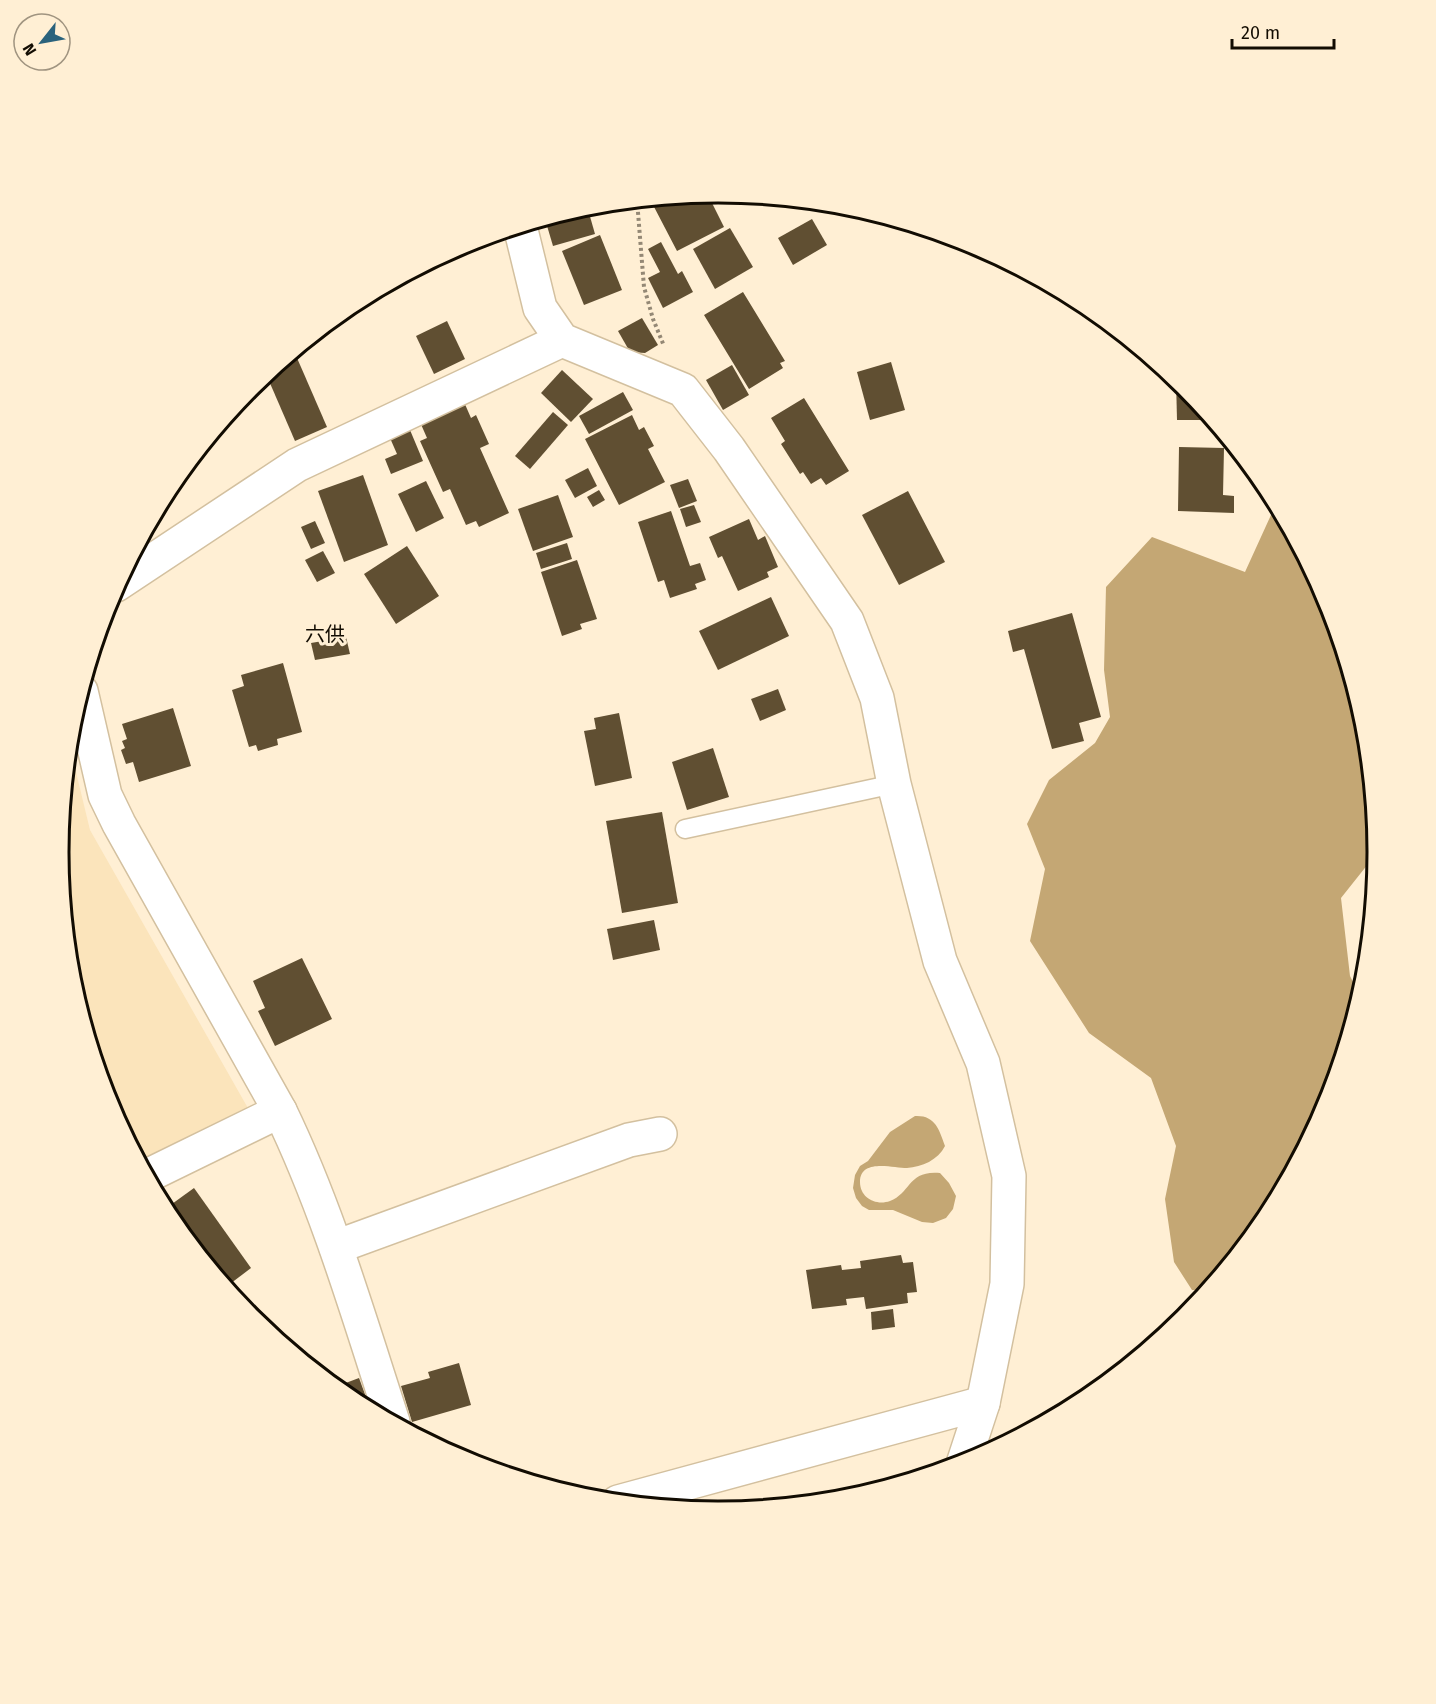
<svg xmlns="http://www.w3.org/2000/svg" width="1436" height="1704" viewBox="0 0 1436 1704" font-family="'Fira Sans','Noto Sans JP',sans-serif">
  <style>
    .built { fill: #fbe4bb }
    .forest { fill: #c4a774 }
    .building { fill: #604f32 }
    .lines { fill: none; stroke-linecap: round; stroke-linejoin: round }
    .service-casing { stroke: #d3c09f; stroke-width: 21 }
    .minor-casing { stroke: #d3c09f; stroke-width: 36 }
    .path { stroke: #948875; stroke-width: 4; stroke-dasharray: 3 3; stroke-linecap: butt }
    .service { stroke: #fff; stroke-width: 18 }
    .minor { stroke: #fff; stroke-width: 33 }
    .labels { text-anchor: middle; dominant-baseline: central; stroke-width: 6; stroke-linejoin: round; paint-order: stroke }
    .neighbourhood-label { font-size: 20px; fill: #120c02; stroke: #ffefd4 }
    .rim { fill: none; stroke: #120c02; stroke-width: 3 }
  </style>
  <rect width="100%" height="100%" fill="#ffefd4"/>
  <path class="built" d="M69 743 90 830 253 1117 144 1169 109 1104 71 980 59 852Z"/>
  <g class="forest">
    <path d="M1276 504 1327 600 1365 724 1376 833 1372 859 1341 898 1350 976 1360 996 1327 1105 1266 1219 1207 1291 1192 1290 1174 1262 1165 1199 1176 1146 1151 1078 1089 1033 1030 941 1045 869 1027 824 1049 780 1095 743 1110 717 1104 670 1106 587 1152 537 1245 572Z"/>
    <path d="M915 1116C935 1115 939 1129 945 1146 938 1160 922 1167 907 1168 893 1168 860 1158 860 1182 860 1198 876 1206 890 1201 911 1193 908 1170 940 1173L949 1183 956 1196 953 1209 946 1218 933 1223 922 1222 893 1210H869L862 1206 856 1198 853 1188 855 1175 860 1166 868 1161 890 1132Z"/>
  </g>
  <g class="building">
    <path d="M701 194 705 201 710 199 724 227 677 251 652 203 662 198Z"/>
    <path d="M587 206 595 234 553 246 545 219Z"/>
    <path d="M812 219 827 245 793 265 778 238Z"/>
    <path d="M730 228 753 267 715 289 693 249Z"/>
    <path d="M600 235 622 290 584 305 562 251Z"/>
    <path d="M661 242 678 274 682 271 693 292 663 308 648 278 660 272 648 249Z"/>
    <path d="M743 292 785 361 780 363 783 368 749 389 704 315Z"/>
    <path d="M642 318 658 345 645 353 630 352 618 331Z"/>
    <path d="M447 321 465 359 434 374 416 336Z"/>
    <path d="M294 351 327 427 295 441 266 374Z"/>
    <path d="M891 362 905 410 870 420 857 372Z"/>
    <path d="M732 365 749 395 723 410 706 380Z"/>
    <path d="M562 370 593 399 571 422 541 393Z"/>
    <path d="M1176 379 1185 386 1212 420H1177Z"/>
    <path d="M623 392 633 410 589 434 579 416Z"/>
    <path d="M804 398 849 471 826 485 821 478 811 484 803 472 800 474 781 444 785 441 771 418Z"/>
    <path d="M464 402 471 418 476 415 489 444 480 448 509 513 479 527 476 521 466 525 450 489 443 492 420 441 427 438 420 422Z"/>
    <path d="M553 412 568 425 530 469 515 456Z"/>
    <path d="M632 415 639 430 644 427 654 446 648 449 665 482 619 505 585 439Z"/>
    <path d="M410 430 423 461 391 474 385 459 397 454 390 438Z"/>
    <path d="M1179 447 1224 448 1223 495 1234 496V513L1178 511Z"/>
    <path d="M588 468 597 486 575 498 565 480Z"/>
    <path d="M363 475 388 545 344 562 318 491Z"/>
    <path d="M688 479 697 501 679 508 670 485Z"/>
    <path d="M426 481 444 518 416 532 398 494Z"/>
    <path d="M599 490 605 500 593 507 587 497Z"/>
    <path d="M908 491 945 562 899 585 862 515Z"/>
    <path d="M558 495 573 537 533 551 518 509Z"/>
    <path d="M694 505 701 522 686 527 680 509Z"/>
    <path d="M671 511 690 566 700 563 706 580 695 584 697 589 670 598 664 580 658 582 638 522Z"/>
    <path d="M749 519 758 540 765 536 778 567 767 572 769 577 738 591 722 556 718 558 709 537Z"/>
    <path d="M315 521 325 543 311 549 301 527Z"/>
    <path d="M567 543 572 559 541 569 536 553Z"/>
    <path d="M407 546 439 596 396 624 364 574Z"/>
    <path d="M323 551 335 573 317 582 305 560Z"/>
    <path d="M577 560 597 619 580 624 582 629 562 636 541 572Z"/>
    <path d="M771 597 789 636 718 670 699 631Z"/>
    <path d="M1072 613 1101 717 1079 723 1084 741 1052 749 1024 649 1013 652 1008 631Z"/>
    <path d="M346 637 350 654 315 660 311 643Z"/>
    <path d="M283 663 302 732 277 739 278 745 258 751 256 745 249 747 232 690 244 686 241 675Z"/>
    <path d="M778 689 786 710 760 721 751 699Z"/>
    <path d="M173 708 191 766 139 782 133 762 126 764 121 750 125 748 122 741 127 739 122 724Z"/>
    <path d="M619 713 632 778 595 786 584 731 596 729 594 718Z"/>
    <path d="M713 748 729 797 687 810 672 762Z"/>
    <path d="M662 812 678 903 622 913 606 821Z"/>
    <path d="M654 920 660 950 613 960 607 929Z"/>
    <path d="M302 958 332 1019 275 1046 258 1011 265 1008 253 981Z"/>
    <path d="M194 1188 251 1268 226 1287 169 1218 165 1209Z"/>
    <path d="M901 1255 903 1263 913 1262 917 1292 907 1293 908 1303 866 1309 864 1297 846 1299 847 1305 812 1309 806 1270 841 1265 842 1270 861 1268 860 1261Z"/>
    <path d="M893 1309 895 1327 872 1330 871 1312Z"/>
    <path d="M459 1363 471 1405 412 1422 401 1386 430 1378 428 1372Z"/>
    <path d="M359 1378 369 1405 364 1407 351 1400 335 1387Z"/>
  </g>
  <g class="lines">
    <defs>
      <path id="service" d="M685 829 894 784"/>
      <g id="minor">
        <path d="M520 226 540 308 562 340 683 390 729 449 847 621 877 698 894 784 940 961 983 1063 1009 1176 1007 1284 983 1403 963 1464"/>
        <path d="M116 585 297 465 562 340"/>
        <path d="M81 691 105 795 119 824 280 1111C328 1210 359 1318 393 1422"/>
        <path d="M147 1176 280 1111"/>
        <path d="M336 1247 629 1140 660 1134"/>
        <path d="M618 1502 983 1403"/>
      </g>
    </defs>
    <use href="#service" class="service-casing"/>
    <use href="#minor" class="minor-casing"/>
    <path class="path" d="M637 200 644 287 653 319 664 346"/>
    <use href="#service" class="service"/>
    <use href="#minor" class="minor"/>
  </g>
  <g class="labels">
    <g class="neighbourhood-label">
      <text x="325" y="634">六供</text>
    </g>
  </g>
  <path d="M0 0H1436V1704H0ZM69 852a649 649 0 1 1 1298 0a649 649 0 1 1-1298 0Z" fill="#ffefd4" fill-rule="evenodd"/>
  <path class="rim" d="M69 852a649 649 0 1 1 1298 0a649 649 0 1 1-1298 0Z"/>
  <g transform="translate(42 42) rotate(239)"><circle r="28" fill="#ffefd4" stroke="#a09480" stroke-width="1.5"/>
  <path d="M0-4.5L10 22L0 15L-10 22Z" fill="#2a627c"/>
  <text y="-9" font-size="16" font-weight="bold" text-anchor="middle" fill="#120c02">N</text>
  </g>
  <path d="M1232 39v9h102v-9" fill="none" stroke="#120c02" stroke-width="3"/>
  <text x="1241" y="39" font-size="18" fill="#120c02" stroke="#ffefd4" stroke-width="4.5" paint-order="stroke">20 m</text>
</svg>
